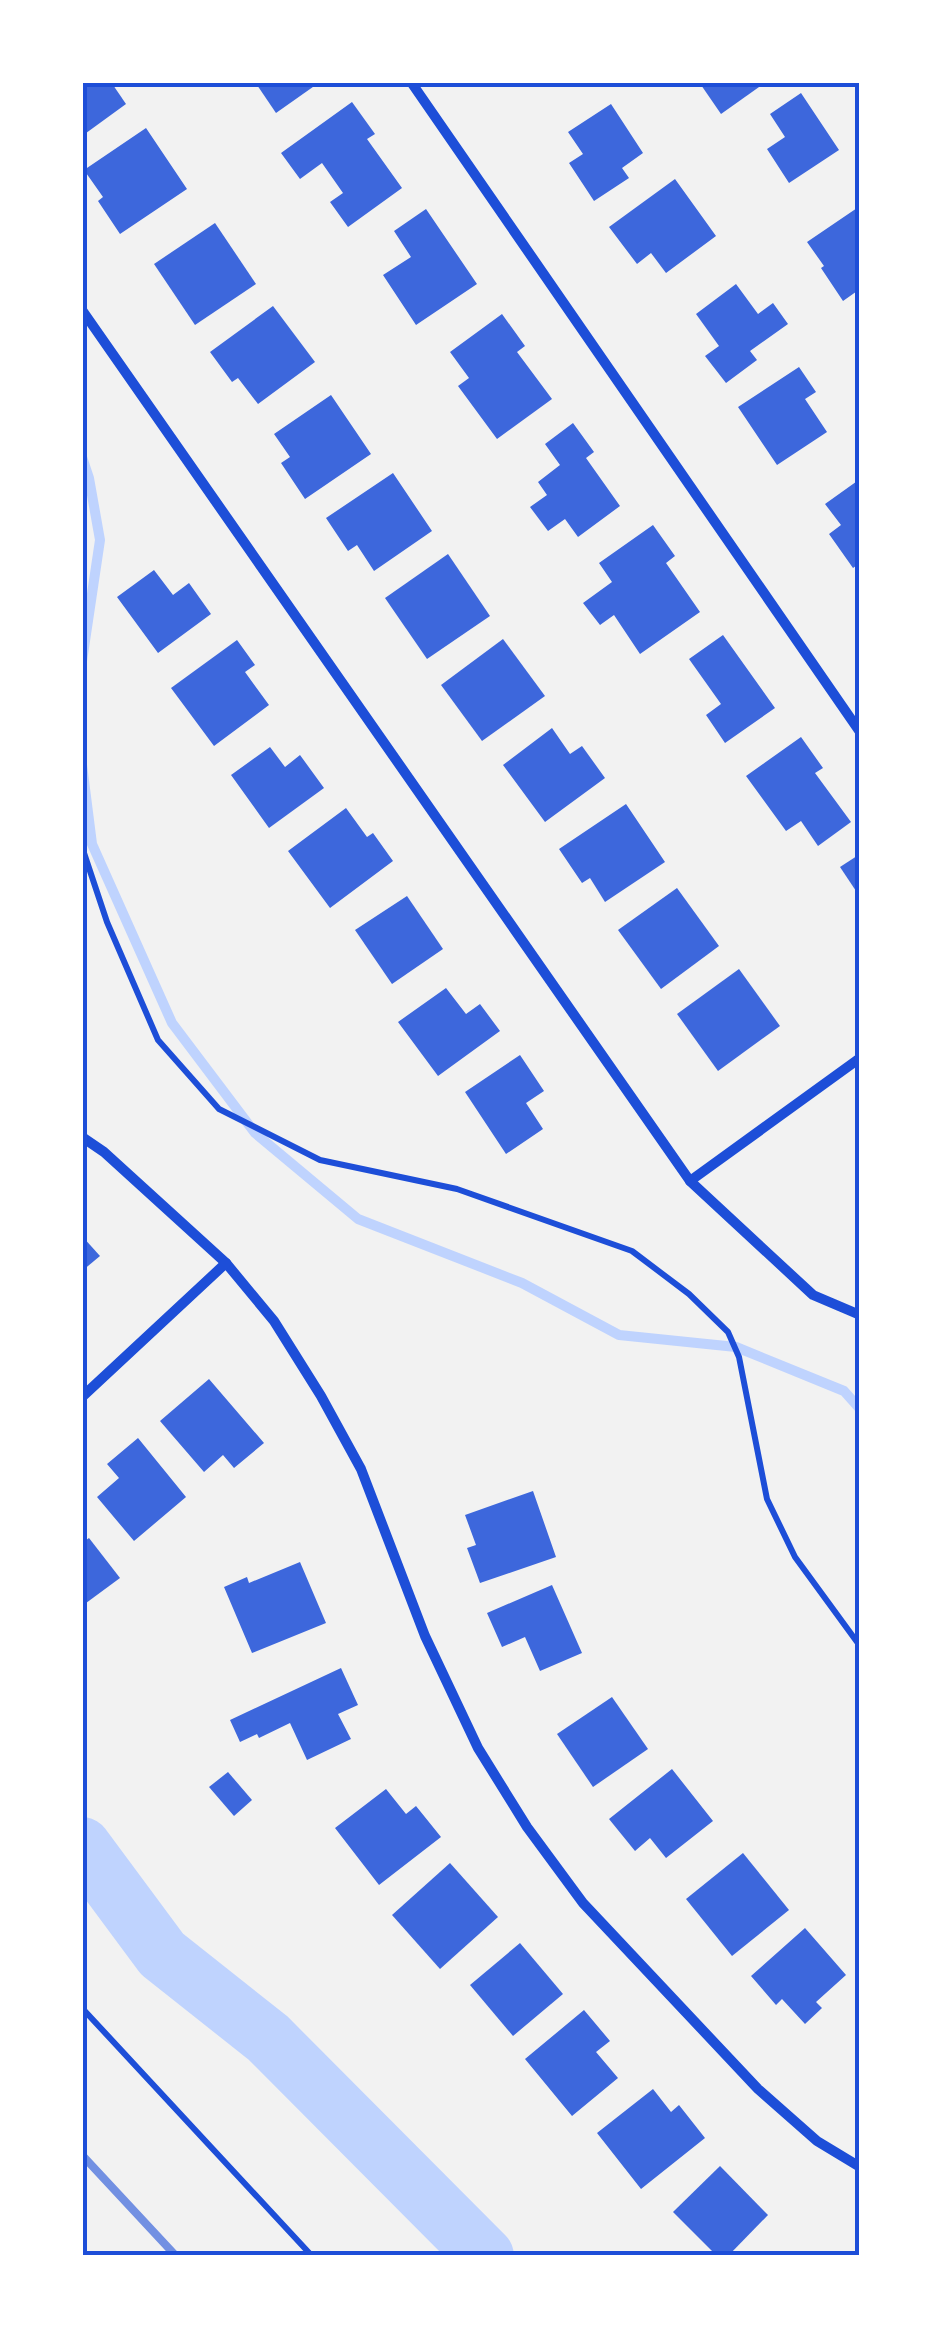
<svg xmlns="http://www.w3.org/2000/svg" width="942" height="2338" viewBox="0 0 942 2338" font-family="'Space Grotesk',sans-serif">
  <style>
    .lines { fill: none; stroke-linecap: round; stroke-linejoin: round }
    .stream { stroke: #bfd3fe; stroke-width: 10 }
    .river { stroke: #bfd3fe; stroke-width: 58 }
    .building { fill: #3d67dc }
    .path { stroke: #1d4ed8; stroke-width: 6 }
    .minor { stroke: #1d4ed8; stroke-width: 10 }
    .rail { stroke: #7290e2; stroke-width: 8 }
    .neatline { fill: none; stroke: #1d4ed8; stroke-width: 4 }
  </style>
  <rect width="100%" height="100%" fill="#f2f2f2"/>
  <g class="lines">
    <g class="stream">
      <path d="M82 457 89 478 100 540 82 661"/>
      <path d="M82 765 92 844 172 1023 255 1133 358 1219 522 1283 619 1335 736 1347 844 1391 860 1409"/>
    </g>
    <path class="river" d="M82 1846 162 1954 268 2038 485 2256"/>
  </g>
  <g class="building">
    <path d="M82 82H111L126 104 82 136Z"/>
    <path d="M255 82H320L276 113Z"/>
    <path d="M699 82H766L721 114Z"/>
    <path d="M801 93 839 150 789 183 767 149 785 137 770 114Z"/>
    <path d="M352 102 375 134 367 139 402 188 348 227 330 202 343 193 322 163 300 179 281 153Z"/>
    <path d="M611 104 643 153 622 168 629 178 594 201 569 163 583 154 568 132Z"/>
    <path d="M146 128 187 189 120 234 98 201 103 197 84 170Z"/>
    <path d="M675 179 716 236 666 273 651 253 637 264 609 227Z"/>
    <path d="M860 206V289L843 301 821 268 824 266 807 242Z"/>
    <path d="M426 209 477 284 416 325 383 275 411 257 394 231Z"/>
    <path d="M215 223 256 284 195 325 154 264Z"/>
    <path d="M736 284 758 314 773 303 788 324 750 351 757 360 726 383 705 356 719 346 696 314Z"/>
    <path d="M273 306 315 362 258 404 238 378 232 382 210 352Z"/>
    <path d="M502 314 525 346 517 352 552 399 497 439 458 386 469 378 450 352Z"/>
    <path d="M799 367 816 392 805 399 827 432 777 465 738 407Z"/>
    <path d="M331 395 371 454 305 499 281 463 290 457 274 434Z"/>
    <path d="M573 423 594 452 586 458 620 506 578 537 565 519 548 531 530 507 547 495 538 482 560 465 545 444Z"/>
    <path d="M393 473 432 531 374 571 357 545 348 551 326 518Z"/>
    <path d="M860 479V563L853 568 829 534 841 525 825 504Z"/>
    <path d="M653 525 675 556 666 563 700 612 640 654 614 615 600 625 583 603 612 582 599 563Z"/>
    <path d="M448 554 490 616 427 659 385 598Z"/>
    <path d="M154 570 173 595 189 583 211 614 158 653 117 597Z"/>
    <path d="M723 635 775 708 725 743 706 715 721 704 689 659Z"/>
    <path d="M503 639 545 696 482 741 441 685Z"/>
    <path d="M237 640 255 665 245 672 269 705 214 746 171 688Z"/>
    <path d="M552 728 570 754 582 746 605 778 545 822 503 765Z"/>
    <path d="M801 737 823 768 815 773 851 822 818 846 801 821 786 831 746 776Z"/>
    <path d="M270 747 285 767 300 755 324 788 269 828 231 775Z"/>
    <path d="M626 804 665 862 605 902 590 878 582 883 559 849Z"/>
    <path d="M346 808 367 837 373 833 393 861 330 908 288 851Z"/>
    <path d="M860 854V897L840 867Z"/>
    <path d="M677 888 719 946 661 989 618 930Z"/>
    <path d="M407 896 443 949 392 984 355 930Z"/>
    <path d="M739 969 780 1026 718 1071 677 1014Z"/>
    <path d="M446 988 466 1014 480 1004 500 1031 438 1076 398 1022Z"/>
    <path d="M520 1055 544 1091 526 1103 543 1129 506 1154 465 1092Z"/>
    <path d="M82 1236 100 1256 82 1271Z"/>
    <path d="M209 1379 264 1443 234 1468 223 1455 204 1472 160 1421Z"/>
    <path d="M138 1438 186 1497 134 1541 97 1497 119 1478 107 1464Z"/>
    <path d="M533 1491 556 1557 480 1583 467 1548 476 1545 465 1515Z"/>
    <path d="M89 1538 120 1578 82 1606V1543Z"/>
    <path d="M300 1562 326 1623 252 1653 224 1587 247 1577 249 1583Z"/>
    <path d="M552 1585 582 1653 540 1671 525 1637 502 1647 487 1613Z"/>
    <path d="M341 1668 358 1705 338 1714 351 1739 307 1760 290 1723 259 1738 257 1734 240 1742 230 1720Z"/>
    <path d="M612 1697 648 1749 593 1787 557 1734Z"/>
    <path d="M672 1769 713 1821 666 1858 650 1838 635 1851 609 1819Z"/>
    <path d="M228 1772 252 1800 234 1816 209 1787Z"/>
    <path d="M386 1789 406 1814 416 1806 441 1837 379 1885 335 1828Z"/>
    <path d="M743 1853 789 1910 732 1956 686 1899Z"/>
    <path d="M450 1863 498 1917 440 1969 392 1915Z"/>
    <path d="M805 1928 846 1975 816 2002 822 2008 805 2024 782 1999 776 2005 751 1976Z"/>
    <path d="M520 1943 563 1994 513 2036 470 1985Z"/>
    <path d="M584 2010 610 2041 596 2052 618 2078 572 2116 525 2059Z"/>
    <path d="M653 2089 671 2112 679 2105 705 2138 641 2189 597 2133Z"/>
    <path d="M720 2166 768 2215 728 2256H717L673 2212Z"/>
  </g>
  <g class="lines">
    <g class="path">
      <path d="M82 847 107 922 158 1040 219 1109 320 1160 457 1189 632 1251 689 1294 728 1332 739 1357 767 1499 795 1557 860 1646"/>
      <path d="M82 2008 312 2256"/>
    </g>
    <g class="minor">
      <path d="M411 82 860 732"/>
      <path d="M82 310 690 1181 813 1295 860 1315"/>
      <path d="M82 1137 104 1152 226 1263 274 1321 321 1396 361 1469 425 1636 478 1748 527 1827 583 1903 758 2089 817 2141 860 2167"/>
      <path d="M690 1181 860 1058"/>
      <path d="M82 1397 226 1263"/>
    </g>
    <path class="rail" d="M82 2155 176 2256"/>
  </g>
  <rect width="942" height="2338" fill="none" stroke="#ffffff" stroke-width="170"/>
  <rect x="85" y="85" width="772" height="2168" class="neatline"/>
</svg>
